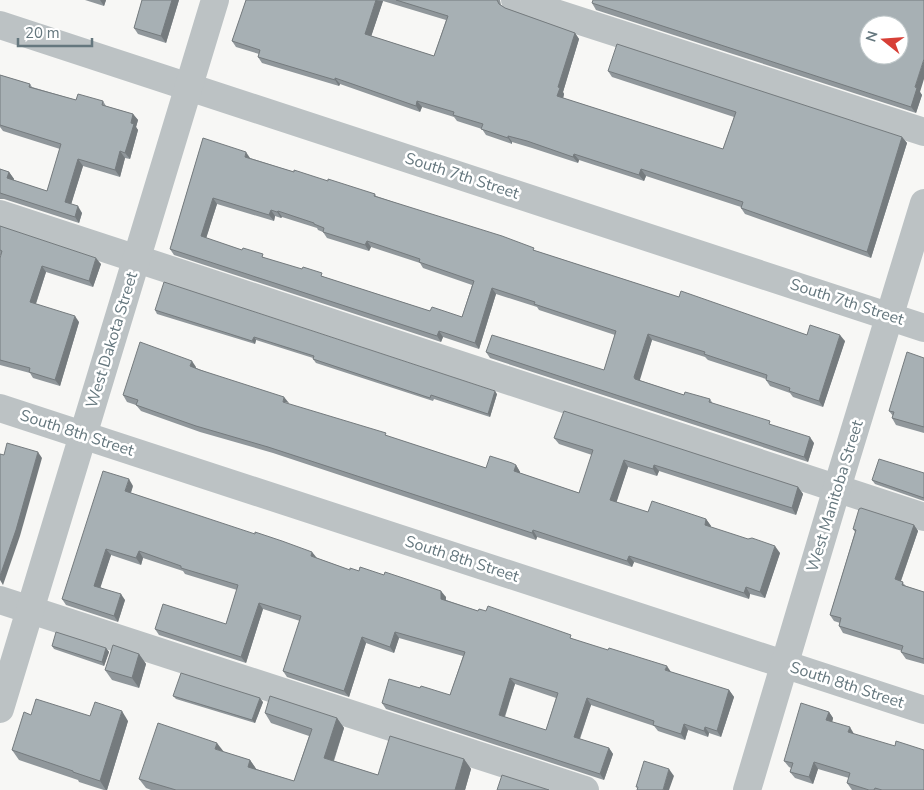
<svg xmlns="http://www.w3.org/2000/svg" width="924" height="790" viewBox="0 0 924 790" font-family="'Nunito Sans',sans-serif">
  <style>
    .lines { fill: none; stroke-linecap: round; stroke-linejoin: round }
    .minor { stroke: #bcc2c4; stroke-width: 28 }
    .wall { fill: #90979b; fill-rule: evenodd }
    .shaded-wall { fill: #757b7e }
    .building { fill: #a7b0b4; stroke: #757b7e; fill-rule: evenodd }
    .labels { text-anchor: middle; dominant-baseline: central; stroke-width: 5; stroke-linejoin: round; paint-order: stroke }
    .street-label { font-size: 16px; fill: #65777e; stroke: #fff }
  </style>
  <rect width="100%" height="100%" fill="#f7f7f5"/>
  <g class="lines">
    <g class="minor">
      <path d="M515 0 924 132"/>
      <path d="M0 25 924 328"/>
      <path d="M0 214 924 517"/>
      <path d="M0 408 924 710"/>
      <path d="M0 600 585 790"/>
      <path d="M0 709 215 0"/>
      <path d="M747 790 837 488 924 203"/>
    </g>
  </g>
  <g class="wall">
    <path d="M85 0H106L104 6Z"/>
    <path d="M142 0H179L166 43 138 34 134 28Z"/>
    <path d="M246 0H500L501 5 505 8 575 33 579 39 563 92 564 94 563 98 723 149 734 117 612 77 608 71 902 137 907 143 871 258 745 214 741 208V207L646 176 644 181 579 160 578 163 532 148 512 142V144L486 135 482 129 457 121 454 117 422 107 420 112 340 84 339 86 262 63 258 57 259 54 236 47 232 41ZM383 1 446 20 434 56 371 36Z"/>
    <path d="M592 3 920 92 922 95 916 113 596 10Z"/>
    <path d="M0 75 30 84 32 87 76 100 103 101 106 106 133 114 138 120 136 127 138 130 130 159 125 158 120 177 83 166 71 204 82 213 79 223 4 199H0V169L9 172 14 179 13 180 47 191 60 149 3 131 0 127Z"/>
    <path d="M203 138 250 158 294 172 375 194 376 196 536 251 679 297 807 335 845 341 823 407 793 397 790 393 770 386 766 380V379L708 360 705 357 652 340 639 380 684 395 710 399 713 404 774 426 814 443 808 462 490 358 486 352 604 370 615 335 539 310 537 307 496 294 479 349 443 337 441 342 174 255 170 249ZM217 204 274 221 275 216 281 218 282 217 317 228 318 230 323 232 327 238 369 251 371 247 420 263 423 268 472 285 462 317 430 311 265 258 206 238Z"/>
    <path d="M0 226 101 264 93 287 46 272 36 304 79 322 60 386 33 378 30 373 0 365V258L1 255H0Z"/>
    <path d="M155 310 497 394 490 417 434 399 433 401 316 363 313 359V358L256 340 255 344 157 314Z"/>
    <path d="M924 358V433L896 425 892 418 893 416 889 411Z"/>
    <path d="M196 367V368L288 404 486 468 516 465 520 472V473L579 493 592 455 559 444 554 438 798 487 803 494 796 515 659 471 657 476 628 467 616 502 648 512 706 519 711 526 710 527 780 553 765 598 750 594 749 599 634 562 632 567 537 537 536 540 273 453 200 432 141 411 136 405 127 402 123 395Z"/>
    <path d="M924 473V501L875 484 872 480Z"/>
    <path d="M133 486 131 493 317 558 350 570 446 597V600L478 611 573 639 671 672 729 690 734 697 721 737 709 733 708 737 688 730 685 740 658 731 654 726 591 705 580 739 609 748 613 754 604 780 386 709 382 703 420 688 450 695 463 656 399 638 394 653 366 643 349 697 287 677 283 671 300 621 263 609 246 663 159 635 155 629 226 624 237 590 185 574 183 571 143 558 141 565 111 555 100 587 125 600 118 622 66 605 62 599ZM515 684 556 698 546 730 505 717Z"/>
    <path d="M914 525 918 531 901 581 906 586 924 592V664L906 659 901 652 902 651 843 633 839 626 840 623 834 621 830 615 855 532 853 529Z"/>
    <path d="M52 646 106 648 109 652 104 666 54 649Z"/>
    <path d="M139 654 146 664 139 688 112 680 105 670Z"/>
    <path d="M173 696 263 702 255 723 176 699Z"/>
    <path d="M829 712 833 718 832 722 854 734 924 790H852L847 783 849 778 818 769 813 784 795 778 790 772 791 768 789 767 784 761Z"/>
    <path d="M265 713 337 718 344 728 334 761 378 775 464 759 471 769 465 790H151L146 788 139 779 224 752 250 760 256 769 294 781 309 736 271 723Z"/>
    <path d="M31 715 90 716 128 721 107 790H104L79 782 78 780 19 760 12 750Z"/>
  </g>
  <g class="shaded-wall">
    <path d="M100 0H106L104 6Z"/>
    <path d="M172 0H179L166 43 161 36Z"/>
    <path d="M376 0 383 1 370 40 365 34Z"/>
    <path d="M575 33 579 39 563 92 564 94 562 103 557 96 558 87Z"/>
    <path d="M924 59V79L920 92 922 95 916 113 911 107 915 87Z"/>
    <path d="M335 78 340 84 339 86 335 80Z"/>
    <path d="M417 101 422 107 420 112 416 106Z"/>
    <path d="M133 114 138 120 136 127 138 130 130 159 125 153 131 123Z"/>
    <path d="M508 136 512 142V144L508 138Z"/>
    <path d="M902 137 907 143 871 258 867 252Z"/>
    <path d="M120 151 125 158 120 177 115 170Z"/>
    <path d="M246 152 250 158 249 163 245 157Z"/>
    <path d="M574 154 579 160 578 163 573 157Z"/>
    <path d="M78 159 83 166 70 208 65 202Z"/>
    <path d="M641 169 646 176 644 181 639 175Z"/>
    <path d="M9 172 14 179 12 185 7 178Z"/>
    <path d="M213 198 217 204 205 242 201 236Z"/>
    <path d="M78 206 82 213 79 223 75 217Z"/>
    <path d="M271 210 275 216 274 221 269 215Z"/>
    <path d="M278 211 282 217 281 218 277 212Z"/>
    <path d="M367 241 371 247 369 251 365 245Z"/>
    <path d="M96 258 101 264 93 287 89 281Z"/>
    <path d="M42 266 46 272 34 309 30 302Z"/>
    <path d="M492 288 496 294 479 349 475 343Z"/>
    <path d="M75 316 79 322 60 386 55 380Z"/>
    <path d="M439 331 443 337 441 342 437 336Z"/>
    <path d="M648 334 652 340 639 383 635 379 634 377Z"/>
    <path d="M840 335 845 341 823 407 819 401Z"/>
    <path d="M254 337 256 340 255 344 252 341Z"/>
    <path d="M192 361 196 367 194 372 190 366Z"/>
    <path d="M495 391 497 394 490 417 488 414Z"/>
    <path d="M284 397 289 403 283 402Z"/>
    <path d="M810 437 814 443 808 462 804 457Z"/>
    <path d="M38 452 42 458 20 536 3 585 0 580V576Z"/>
    <path d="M624 460 628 467 615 507 610 500Z"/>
    <path d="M516 465 520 472 519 478 514 471Z"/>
    <path d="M654 465 659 471 657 476 653 469Z"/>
    <path d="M129 479 133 486 129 497 125 491Z"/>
    <path d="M798 487 803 494 796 515 792 508Z"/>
    <path d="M706 519 711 526 709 532 705 525Z"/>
    <path d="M914 525 918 531 899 586 895 579Z"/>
    <path d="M533 530 537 537 536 540 532 533Z"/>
    <path d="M775 546 780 553 765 598 760 592Z"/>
    <path d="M106 549 111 555 99 592 94 586Z"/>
    <path d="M139 551 143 558 141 565 136 558Z"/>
    <path d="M312 552 317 558 311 556Z"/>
    <path d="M629 556 634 562 632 567 627 561Z"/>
    <path d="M746 587 750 594 749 599 744 593Z"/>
    <path d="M441 591 446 597 445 605 441 599Z"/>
    <path d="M121 594 125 600 118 622 114 616Z"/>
    <path d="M259 603 263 609 246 663 241 657Z"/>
    <path d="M395 632 399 638 394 653 390 647Z"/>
    <path d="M362 637 366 643 349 697 344 691Z"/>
    <path d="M106 648 109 652 104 666 102 662Z"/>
    <path d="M139 654 146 664 139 688 132 678Z"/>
    <path d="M667 666 671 672 665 670Z"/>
    <path d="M510 678 515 684 503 721 499 715Z"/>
    <path d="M729 690 734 697 721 737 717 731Z"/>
    <path d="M260 698 263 702 255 723 252 720Z"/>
    <path d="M587 698 591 705 578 743 574 737Z"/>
    <path d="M122 711 128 721 107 790H106L100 781Z"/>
    <path d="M829 712 833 718 831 727 826 720Z"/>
    <path d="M337 718 344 728 331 768 324 758Z"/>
    <path d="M684 724 688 730 685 740 681 734Z"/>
    <path d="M705 727 709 733 708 737 704 731Z"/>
    <path d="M850 727 854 734 848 732Z"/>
    <path d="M217 743 224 752 215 749Z"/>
    <path d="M609 748 613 754 604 780 600 774Z"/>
    <path d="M464 759 471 769 465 790H455Z"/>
    <path d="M250 760 257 770 248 767Z"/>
    <path d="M814 762 818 769 813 784 809 777Z"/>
    <path d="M669 769 674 776 669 790H663Z"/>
  </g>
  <g class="building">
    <path d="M142 0H172L161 36 134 28Z"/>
    <path d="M246 0H376L365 34 434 56 448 16 396 0H497L499 4 505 8 575 33 558 87 560 88 557 96 723 149 736 112 608 71 617 44 902 137 867 252 741 208 743 202 641 169 639 175 574 154 573 157 527 141 508 136V138L481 129 483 124 453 115 454 112 417 101 416 106 335 78V80L258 57 260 50 232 41Z"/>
    <path d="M593 0H924V59L915 87 917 88 911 107 592 3ZM869 25H899V55H869Z"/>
    <path d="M0 75 30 84 29 87 76 100 78 94 103 101 102 105 133 114 131 123 134 124 125 153 120 151 115 170 78 159 65 202 78 206 75 217 0 193V169L9 172 7 178 47 191 61 144 0 125Z"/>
    <path d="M203 138 246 152 245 157 294 172V170L328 181V179L375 194 374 196 502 236 534 248 533 250 679 297 681 291 807 335 810 325 840 335 819 401 789 391 790 388 766 380 767 375 704 354 705 352 648 334 634 377 635 379 684 395 685 392 710 399 709 402 770 421 769 424 810 437 804 457 486 352 492 335 604 370 616 331 534 304 535 302 492 288 475 343 439 331 437 336 170 249ZM213 198 269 215 271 210 277 212 278 211 314 223V224L324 228 323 232 365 245 367 241 420 259 419 262 474 281 462 317 432 307 430 311 321 276 322 273 303 267 302 269 262 257 263 254 243 248 242 250 201 236Z"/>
    <path d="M0 226 96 258 89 281 42 266 30 302 75 316 55 380 29 372 30 368 0 360V258L2 251 0 250Z"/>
    <path d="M164 282 495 391 488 414 431 395 430 398 313 359 314 356 254 337 252 341 155 310Z"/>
    <path d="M140 342 192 361 190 366 200 370 284 397 283 402 386 433 385 435 486 468 490 456 512 463 516 465 514 471 579 493 593 450 554 438 564 411 798 487 792 508 654 465 653 469 624 460 610 500 648 512 652 501 706 519 705 525 748 539 752 538 775 546 760 592 746 587 744 593 629 556 627 561 533 530 532 533 268 447 196 426 136 405 138 400 123 395Z"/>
    <path d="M907 352 924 358V427L892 418 894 412 889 411Z"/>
    <path d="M7 443 38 452 16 530 0 576V454L4 455Z"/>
    <path d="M879 459 924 473V498L872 480Z"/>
    <path d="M103 471 129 479 125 491 255 534V532L282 541 312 552 311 556 350 570V568L359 571 360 567 384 575 385 572 409 580 441 591V599L478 611 479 609 486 611 488 606 571 635 570 638 608 650 609 648 667 666 665 670 729 690 717 731 705 727 704 731 684 724 681 734 653 725 654 721 587 698 574 737 609 748 600 774 382 703 389 679 420 688 421 686 450 695 465 652 395 632 390 647 362 637 344 691 283 671 301 616 259 603 241 657 155 629 163 604 226 624 238 585 181 568V566L139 551 136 558 106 549 94 586 121 594 114 616 62 599ZM510 678 558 693 546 730 499 715Z"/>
    <path d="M861 508 914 525 895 579 903 582 902 585 924 592V659L901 652 903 646 839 626 841 618 830 615 856 530 853 529 859 509Z"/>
    <path d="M56 632 106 648 102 662 52 646Z"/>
    <path d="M113 645 139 654 132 678 105 670Z"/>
    <path d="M181 673 260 698 252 720 173 696Z"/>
    <path d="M270 696 337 718 324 758 378 775 390 736 464 759 455 790H176L139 779 158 723 217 743 215 749 250 760 248 767 294 781 312 729 265 713Z"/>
    <path d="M36 699 90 716 95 702 122 711 100 781 73 772V771L12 750 24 712 31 715Z"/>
    <path d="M801 703 829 712 826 720 850 727 848 732 895 746 896 741 924 750V790H882L875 788 874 790H869L847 783 850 773 814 762 809 777 790 772 793 763 784 761Z"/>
    <path d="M644 761 669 769 663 790H637L638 787H636Z"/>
    <path d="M502 775 549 790H497Z"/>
  </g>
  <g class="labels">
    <g class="street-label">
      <text transform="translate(462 176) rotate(18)">South 7th Street</text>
      <text transform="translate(847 302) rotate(18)">South 7th Street</text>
      <text transform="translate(112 340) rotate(-73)">West Dakota Street</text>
      <text transform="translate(77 433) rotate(18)">South 8th Street</text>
      <text transform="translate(835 496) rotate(-73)">West Manitoba Street</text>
      <text transform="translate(462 559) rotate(18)">South 8th Street</text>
      <text transform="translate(847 685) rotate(18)">South 8th Street</text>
    </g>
  </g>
  <g transform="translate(884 40) rotate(287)"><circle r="24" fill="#ffffff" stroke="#c1c9cb"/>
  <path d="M0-4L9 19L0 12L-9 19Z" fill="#d73f36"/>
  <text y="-8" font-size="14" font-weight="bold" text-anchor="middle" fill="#65777e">N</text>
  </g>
  <path d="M18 38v8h74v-8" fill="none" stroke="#65777e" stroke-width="2.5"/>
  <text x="25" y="38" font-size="15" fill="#65777e" stroke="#ffffff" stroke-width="4" paint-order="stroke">20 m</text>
</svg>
